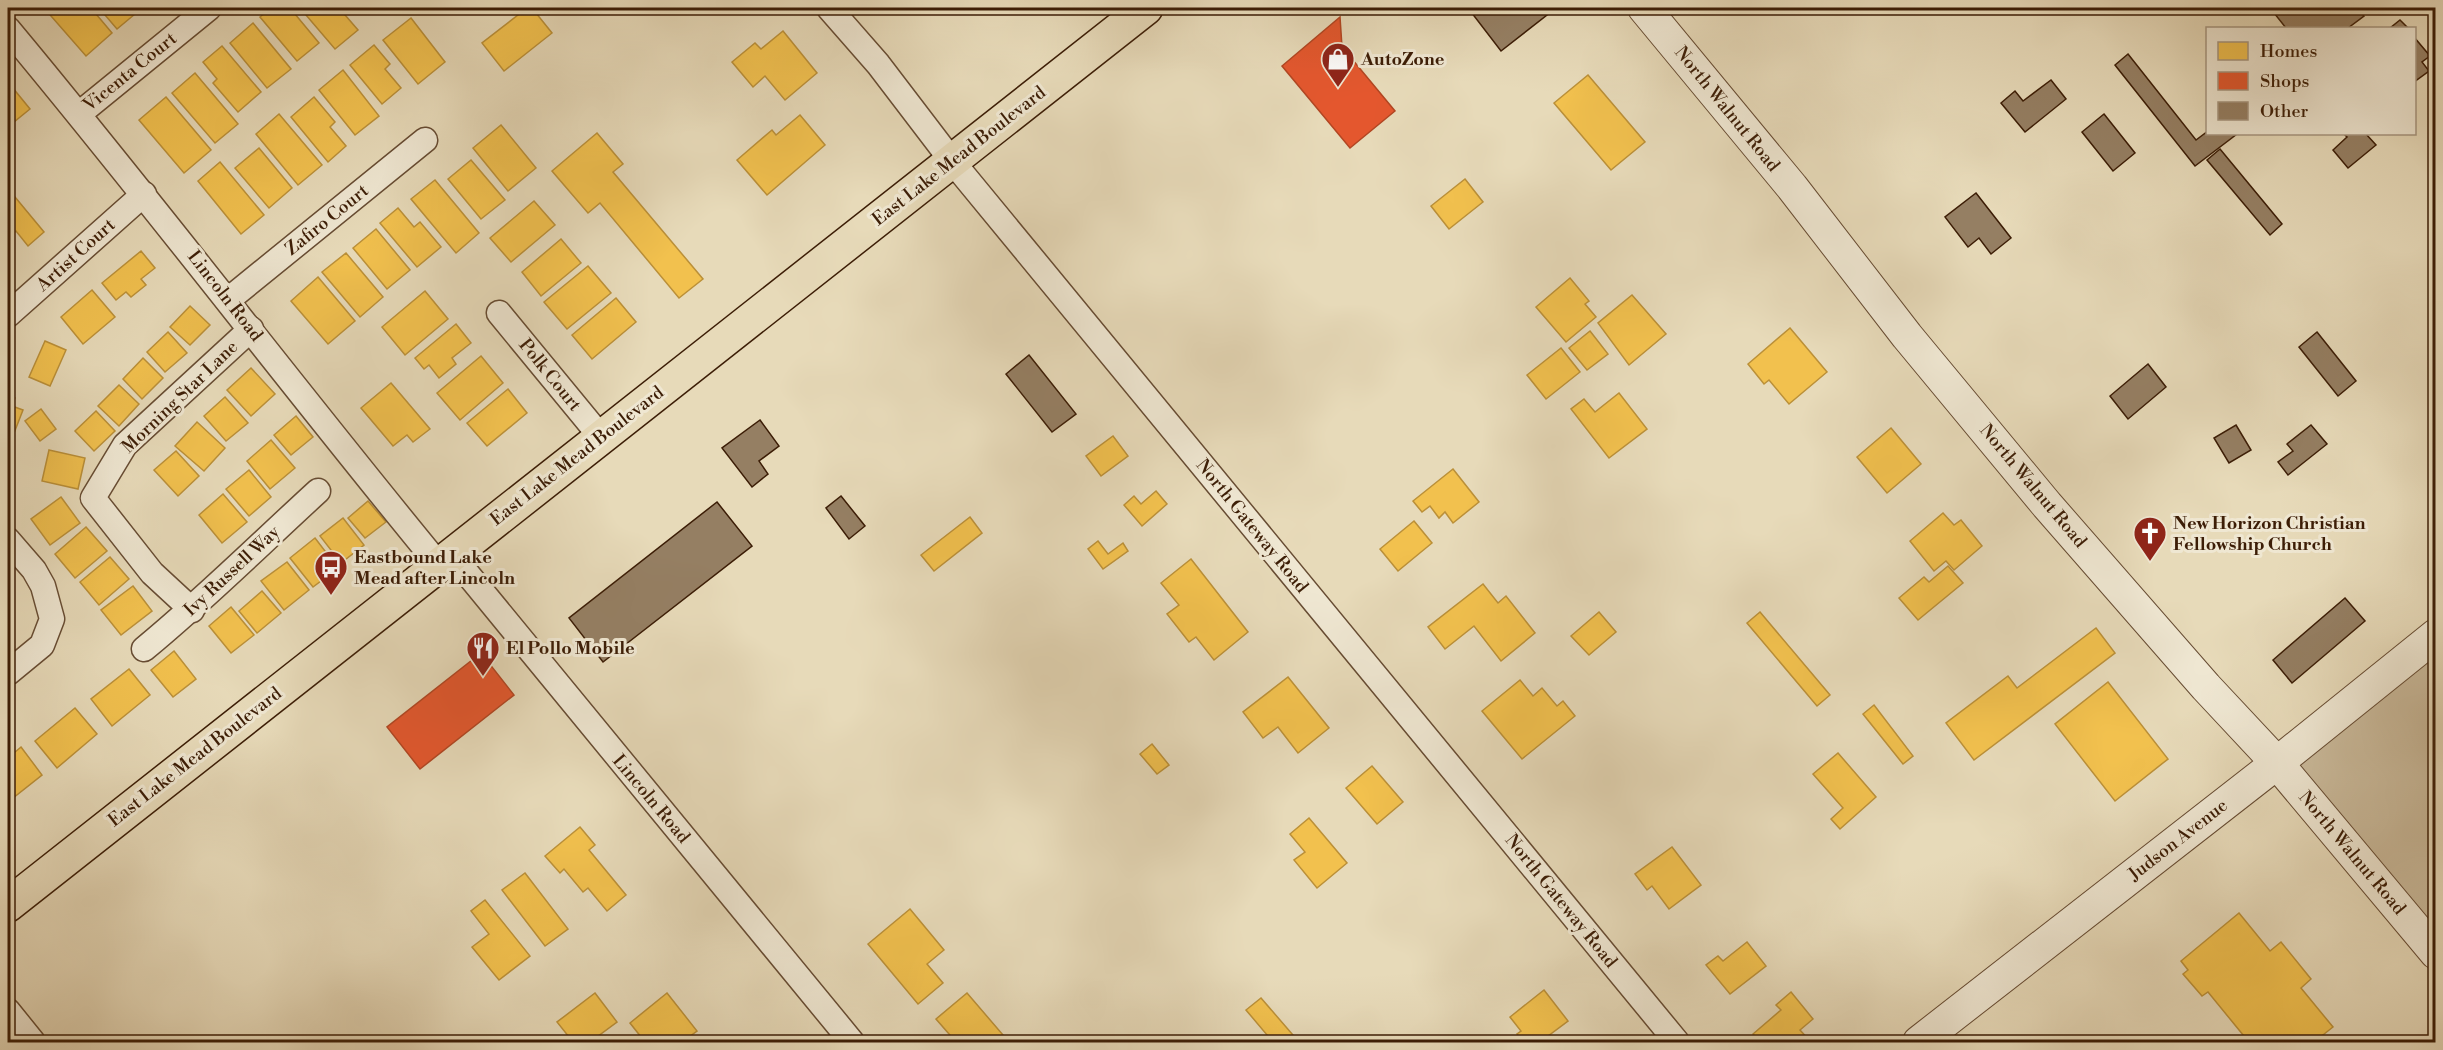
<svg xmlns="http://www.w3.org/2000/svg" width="2443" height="1050" viewBox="0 0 2443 1050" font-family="'Libre Bodoni',serif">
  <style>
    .park { fill: #caba9b; stroke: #836c50; stroke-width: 1.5 }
    .homes { fill: #f2c14e; stroke: #bb9038; stroke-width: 1.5 }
    .shops { fill: #e4572e; stroke: #b24622; stroke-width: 1.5 }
    .building { fill: #957f63; stroke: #3c1d06; stroke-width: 1.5 }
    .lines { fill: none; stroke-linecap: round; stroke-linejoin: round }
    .minor-casing { stroke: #674c33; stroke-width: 27 }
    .tertiary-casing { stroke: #674c33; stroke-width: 34 }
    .primary-casing { stroke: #3c1d06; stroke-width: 36 }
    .minor { stroke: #efe7d2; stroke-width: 24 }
    .tertiary { stroke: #efe7d2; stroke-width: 32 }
    .primary { stroke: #e7dab9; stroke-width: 33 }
    .labels { text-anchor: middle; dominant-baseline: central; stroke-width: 6; stroke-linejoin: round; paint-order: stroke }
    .poi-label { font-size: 18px; font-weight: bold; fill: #3c1d06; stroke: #efe7d2; text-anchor: start }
    .street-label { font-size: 18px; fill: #3c1d06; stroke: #efe7d2 }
  </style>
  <rect width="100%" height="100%" fill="#e7dab9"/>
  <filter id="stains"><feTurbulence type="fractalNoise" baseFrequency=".00333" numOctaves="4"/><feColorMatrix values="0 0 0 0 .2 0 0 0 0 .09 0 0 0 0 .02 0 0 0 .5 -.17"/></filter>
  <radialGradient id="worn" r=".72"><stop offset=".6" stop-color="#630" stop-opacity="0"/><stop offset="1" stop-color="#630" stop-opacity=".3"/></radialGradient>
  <path class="park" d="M2435 635V953L2277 763Z"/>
  <g class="homes">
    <path d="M44 8H91L112 33 86 56Z"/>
    <path d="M99 8H140L141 9 117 29Z"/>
    <path d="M271 8H290L319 43 297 61 260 17Z"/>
    <path d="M300 8H339L358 30 335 49Z"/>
    <path d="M527 8H532L552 33 504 71 482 43Z"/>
    <path d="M411 18 445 62 418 84 383 40Z"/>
    <path d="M253 23 291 69 267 88 230 43Z"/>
    <path d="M783 31 817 73 785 100 765 76 753 87 732 62 755 43 761 49Z"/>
    <path d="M374 45 390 64 385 69 401 88 382 104 350 65Z"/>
    <path d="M222 46 261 92 238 112 213 83 217 79 203 62Z"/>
    <path d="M343 70 379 116 355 135 319 90Z"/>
    <path d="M195 73 238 124 215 143 172 93Z"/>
    <path d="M1588 75 1645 142 1611 170 1554 103Z"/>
    <path d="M8 82 30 109 9 126 8 124Z"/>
    <path d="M166 97 211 150 184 173 139 120Z"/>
    <path d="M314 97 335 122 330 127 346 146 328 162 291 117Z"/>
    <path d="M279 114 322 165 298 185 256 134Z"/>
    <path d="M800 115 825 145 767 195 737 160 772 130 776 135Z"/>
    <path d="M501 125 536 168 508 191 473 148Z"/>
    <path d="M597 133 623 164 613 172 703 279 679 298 600 203 588 213 552 171Z"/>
    <path d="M259 148 292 188 269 208 235 168Z"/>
    <path d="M471 160 505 200 481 219 448 179Z"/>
    <path d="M220 162 264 215 241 234 198 181Z"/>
    <path d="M1465 179 1483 202 1449 229 1431 206Z"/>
    <path d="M435 180 479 233 456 253 411 199Z"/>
    <path d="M15 197 44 232 28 246 16 231 8 238V204Z"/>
    <path d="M534 201 555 225 511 262 490 238Z"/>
    <path d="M398 208 414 227 420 222 441 247 417 267 380 223Z"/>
    <path d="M376 229 410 270 387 289 353 248Z"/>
    <path d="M561 239 581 263 541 296 522 272Z"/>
    <path d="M141 251 155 268 141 279 146 285 131 297 126 292 116 300 102 283Z"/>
    <path d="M346 253 383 297 360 317 322 272Z"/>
    <path d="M588 266 611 293 567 329 544 302Z"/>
    <path d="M318 277 355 321 328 344 291 301Z"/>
    <path d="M1570 278 1589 301 1585 304 1596 317 1566 342 1536 307Z"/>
    <path d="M92 290 115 317 83 344 61 317Z"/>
    <path d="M425 291 448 319 405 355 382 327Z"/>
    <path d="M1632 295 1666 334 1629 365 1598 323Z"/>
    <path d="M616 298 636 322 592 359 572 335Z"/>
    <path d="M190 306 210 325 190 345 170 327Z"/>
    <path d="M456 324 471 343 452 358 456 364 439 378 429 365 424 369 415 358Z"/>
    <path d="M1790 328 1827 372 1789 404 1769 380 1764 384 1748 364Z"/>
    <path d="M1590 331 1608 354 1587 370 1569 348Z"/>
    <path d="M168 332 187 353 165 372 147 352Z"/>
    <path d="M45 341 66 350 50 386 29 377Z"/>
    <path d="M1561 348 1580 372 1546 399 1527 375Z"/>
    <path d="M481 356 503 383 460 420 437 393Z"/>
    <path d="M143 358 163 378 142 399 123 379Z"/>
    <path d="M251 368 275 394 251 416 227 390Z"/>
    <path d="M391 383 430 429 413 442 407 435 393 446 361 408Z"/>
    <path d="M119 385 139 404 119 426 98 406Z"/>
    <path d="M508 389 527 413 487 446 467 423Z"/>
    <path d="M1619 393 1647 429 1609 458 1571 409 1584 399 1595 412Z"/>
    <path d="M8 396 15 398 12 406 23 410 9 446H8Z"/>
    <path d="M225 397 248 423 226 441 204 416Z"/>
    <path d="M41 409 56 429 40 441 25 421Z"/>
    <path d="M96 411 115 431 94 451 75 431Z"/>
    <path d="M296 416 313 437 291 455 274 435Z"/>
    <path d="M197 422 225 448 204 471 175 446Z"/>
    <path d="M1891 428 1921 464 1887 493 1857 457Z"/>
    <path d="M1113 436 1128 456 1101 476 1086 456Z"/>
    <path d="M271 440 295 468 270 489 247 461Z"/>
    <path d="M49 450 85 458 78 489 42 481Z"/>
    <path d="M176 451 199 476 178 496 154 470Z"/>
    <path d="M1453 469 1479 502 1453 523 1445 512 1439 518 1430 506 1422 512 1413 501Z"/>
    <path d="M249 470 271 497 249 516 226 489Z"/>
    <path d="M1156 491 1167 504 1142 526 1124 505 1134 496 1141 504Z"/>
    <path d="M223 494 247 522 222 543 199 515Z"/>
    <path d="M61 497 80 523 50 545 31 519Z"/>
    <path d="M368 501 386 522 365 538 348 518Z"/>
    <path d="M1943 513 1954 525 1961 520 1982 546 1954 570 1946 561 1934 571 1910 541Z"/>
    <path d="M970 517 982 533 934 571 921 555Z"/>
    <path d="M343 518 364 545 341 563 320 536Z"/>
    <path d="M1414 521 1432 543 1398 571 1380 549Z"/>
    <path d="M86 527 107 551 75 578 55 554Z"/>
    <path d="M315 538 338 568 313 587 290 558Z"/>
    <path d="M1098 541 1108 554 1123 543 1128 551 1103 569 1088 549Z"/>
    <path d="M110 557 129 579 99 605 80 582Z"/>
    <path d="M1191 559 1248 632 1214 660 1196 637 1189 642 1167 614 1179 605 1161 583Z"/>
    <path d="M287 562 309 590 284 610 261 581Z"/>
    <path d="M1948 566 1963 583 1918 620 1899 598 1924 577 1929 582Z"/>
    <path d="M1483 584 1498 603 1506 596 1535 633 1501 661 1474 626 1445 649 1428 627Z"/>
    <path d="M133 586 152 611 121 635 101 610Z"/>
    <path d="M262 591 281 613 257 633 239 611Z"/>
    <path d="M231 607 254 635 231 653 209 626Z"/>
    <path d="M1599 612 1616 632 1589 655 1571 636Z"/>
    <path d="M1760 612 1830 695 1817 706 1747 623Z"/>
    <path d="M2096 628 2115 653 1974 760 1946 723 2008 676 2017 688Z"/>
    <path d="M174 651 196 679 173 697 151 670Z"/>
    <path d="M129 669 150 695 112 726 91 699Z"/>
    <path d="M1288 677 1329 728 1298 753 1278 727 1263 738 1243 712Z"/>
    <path d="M1520 680 1533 696 1542 688 1557 706 1563 701 1575 716 1522 759 1482 711Z"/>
    <path d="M2108 682 2168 759 2115 801 2055 724Z"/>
    <path d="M1874 705 1913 756 1903 764 1863 714Z"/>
    <path d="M75 708 97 734 57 768 35 741Z"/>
    <path d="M1152 744 1169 765 1157 774 1140 754Z"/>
    <path d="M21 747 42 775 8 802V758Z"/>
    <path d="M1838 753 1876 797 1840 829 1831 819 1843 808 1813 774Z"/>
    <path d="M1372 766 1403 802 1377 824 1346 788Z"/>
    <path d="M1309 818 1347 863 1317 888 1294 860 1305 852 1290 834Z"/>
    <path d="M580 827 595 845 589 850 626 895 607 911 588 888 583 892 564 869 560 873 545 856Z"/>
    <path d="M1672 847 1701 885 1669 909 1652 886 1647 890 1635 874Z"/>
    <path d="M525 873 568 929 545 946 502 890Z"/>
    <path d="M485 900 530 956 499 980 472 947 489 934 471 911Z"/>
    <path d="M910 909 944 950 927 964 943 983 918 1004 868 944Z"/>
    <path d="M2239 913 2270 951 2281 942 2311 979 2301 988 2333 1027 2314 1042H2245L2248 1041 2208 992 2202 996 2183 974 2188 970 2181 961Z"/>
    <path d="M1747 942 1766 966 1730 994 1706 965 1718 956 1723 961Z"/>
    <path d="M1544 990 1568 1021 1540 1042H1523L1517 1034 1521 1031 1510 1017Z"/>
    <path d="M1791 992 1813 1019 1800 1030 1811 1042H1760L1753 1034 1781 1010 1776 1005Z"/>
    <path d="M595 993 617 1022 590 1042H573L557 1022Z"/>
    <path d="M667 993 697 1031 682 1042H645L630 1023Z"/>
    <path d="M967 993 1009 1042H956L936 1019Z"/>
    <path d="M1261 998 1299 1042H1273L1246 1010Z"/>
  </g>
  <g class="shops">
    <path d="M1340 17 1342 47 1395 111 1350 148 1282 66Z"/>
    <path d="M481 653 514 695 420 769 387 727Z"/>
  </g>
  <g class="building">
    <path d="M1468 8H1556L1501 51Z"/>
    <path d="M2281 8H2358L2364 16 2348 28H2286L2274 13Z"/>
    <path d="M2400 20 2408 28H2390Z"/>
    <path d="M2414 37 2430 56 2422 62 2429 71 2414 82Z"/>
    <path d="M2128 54 2196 140 2208 131V134H2237L2195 166 2115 65Z"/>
    <path d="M2051 80 2066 99 2025 132 2001 103 2015 91 2023 101Z"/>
    <path d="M2104 114 2135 153 2113 171 2082 132Z"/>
    <path d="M2344 134H2366L2376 145 2348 168 2333 150 2347 137Z"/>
    <path d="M2220 149 2282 224 2270 235 2207 160Z"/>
    <path d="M1976 193 2011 238 1991 254 1979 238 1968 247 1945 217Z"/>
    <path d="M2317 332 2356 381 2338 396 2299 347Z"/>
    <path d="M1029 355 1076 414 1052 432 1006 374Z"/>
    <path d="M2148 364 2166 387 2128 419 2110 396Z"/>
    <path d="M760 420 779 446 759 461 768 474 752 487 722 448Z"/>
    <path d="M2236 425 2251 450 2229 463 2214 438Z"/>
    <path d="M2311 425 2327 444 2288 475 2278 462 2293 451 2287 444Z"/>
    <path d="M841 496 865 526 849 539 826 508Z"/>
    <path d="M717 502 752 546 603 662 569 618Z"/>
    <path d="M2345 598 2365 621 2292 683 2273 660Z"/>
  </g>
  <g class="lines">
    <defs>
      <g id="minor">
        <path d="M829 8 878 64 952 161 1677 1042"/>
        <path d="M8 29C155 205 293 388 439 565"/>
        <path d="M79 114 209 8"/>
        <path d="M228 300 425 140"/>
        <path d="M499 313 601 437"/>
        <path d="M8 315 144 194"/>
        <path d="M8 540 34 570 43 586 52 619 42 645 8 673"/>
        <path d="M452 555 852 1042"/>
        <path d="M192 610 152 573 93 498 125 445 251 329"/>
        <path d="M144 649C205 599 260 544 318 491"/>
        <path d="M8 1011 33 1042"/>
      </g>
      <g id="tertiary">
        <path d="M1644 8 1792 187 1907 336 2047 505 2206 687 2277 763 2436 953"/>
        <path d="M1919 1042 2277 763 2436 635"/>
      </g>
      <path id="primary" d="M8 905 1146 8"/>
    </defs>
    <use href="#minor" class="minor-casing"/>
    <use href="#tertiary" class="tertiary-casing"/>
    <use href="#primary" class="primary-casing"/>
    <use href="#minor" class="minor"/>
    <use href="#tertiary" class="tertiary"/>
    <use href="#primary" class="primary"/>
  </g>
  <defs>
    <symbol id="shop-pin" viewBox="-11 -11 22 30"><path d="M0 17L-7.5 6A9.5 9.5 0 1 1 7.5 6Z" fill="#8f2418" stroke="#efe7d2"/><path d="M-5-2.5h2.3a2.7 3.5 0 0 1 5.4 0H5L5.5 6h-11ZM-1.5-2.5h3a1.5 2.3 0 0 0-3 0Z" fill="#fff"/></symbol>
    <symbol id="church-pin" viewBox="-11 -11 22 30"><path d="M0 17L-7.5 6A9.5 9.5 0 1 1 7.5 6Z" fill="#8f2418" stroke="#efe7d2"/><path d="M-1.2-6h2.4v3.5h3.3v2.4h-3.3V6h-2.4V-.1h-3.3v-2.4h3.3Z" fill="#fff"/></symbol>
    <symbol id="bus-pin" viewBox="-11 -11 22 30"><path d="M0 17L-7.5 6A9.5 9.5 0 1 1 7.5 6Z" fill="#8f2418" stroke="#efe7d2"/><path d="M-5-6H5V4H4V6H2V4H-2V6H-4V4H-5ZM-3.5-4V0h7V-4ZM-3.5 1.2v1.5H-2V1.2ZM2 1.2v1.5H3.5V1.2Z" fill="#fff"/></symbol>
    <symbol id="restaurant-pin" viewBox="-11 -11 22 30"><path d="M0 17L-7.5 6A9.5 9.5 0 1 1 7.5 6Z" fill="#8f2418" stroke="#efe7d2"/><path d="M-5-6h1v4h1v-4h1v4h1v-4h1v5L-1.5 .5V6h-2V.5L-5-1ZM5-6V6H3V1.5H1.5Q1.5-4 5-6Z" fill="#fff"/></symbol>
  </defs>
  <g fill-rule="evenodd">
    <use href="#shop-pin" x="1319" y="40" width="38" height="52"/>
    <use href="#church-pin" x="2131" y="514" width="38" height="52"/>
    <use href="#bus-pin" x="312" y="548" width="38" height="52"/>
    <use href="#restaurant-pin" x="464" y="629" width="38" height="52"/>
  </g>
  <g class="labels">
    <g class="poi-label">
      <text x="1361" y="59">AutoZone</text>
      <text x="2173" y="523">New Horizon Christian<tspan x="2173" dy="21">Fellowship Church</tspan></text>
      <text x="354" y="557">Eastbound Lake<tspan x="354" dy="21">Mead after Lincoln</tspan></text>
      <text x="506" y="648">El Pollo Mobile</text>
    </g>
    <g class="street-label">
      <text transform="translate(130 72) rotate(-39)">Vicenta Court</text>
      <text transform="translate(1727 109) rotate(51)">North Walnut Road</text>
      <text transform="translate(959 156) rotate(-38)">East Lake Mead Boulevard</text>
      <text transform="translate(327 220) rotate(-39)">Zafiro Court</text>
      <text transform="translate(76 255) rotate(-42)">Artist Court</text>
      <text transform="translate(225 296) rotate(52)">Lincoln Road</text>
      <text transform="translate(550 375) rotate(51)">Polk Court</text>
      <text transform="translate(180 397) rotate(-44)">Morning Star Lane</text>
      <text transform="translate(577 456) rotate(-38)">East Lake Mead Boulevard</text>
      <text transform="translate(2033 486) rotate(50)">North Walnut Road</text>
      <text transform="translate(1252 526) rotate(51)">North Gateway Road</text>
      <text transform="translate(232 571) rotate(-43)">Ivy Russell Way</text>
      <text transform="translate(195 757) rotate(-38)">East Lake Mead Boulevard</text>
      <text transform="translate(651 799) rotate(50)">Lincoln Road</text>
      <text transform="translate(2178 840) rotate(-38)">Judson Avenue</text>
      <text transform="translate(2352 853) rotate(50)">North Walnut Road</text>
      <text transform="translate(1561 901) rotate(51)">North Gateway Road</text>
    </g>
  </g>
  <rect width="2443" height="1050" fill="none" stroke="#e7dab9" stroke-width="30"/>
  <rect x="9" y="9" width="2425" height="1032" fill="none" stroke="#3c1d06" stroke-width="3"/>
  <rect x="15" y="15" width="2413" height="1020" fill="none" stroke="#3c1d06" stroke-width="1.5"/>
  <rect x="2206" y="27" width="210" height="108" fill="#efe7d2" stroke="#a79680" stroke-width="1.5"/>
  <rect x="2218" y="42" width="30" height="18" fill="#f2c14e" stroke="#a79680" stroke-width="1.5"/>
  <text x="2260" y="57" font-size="18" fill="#3c1d06">Homes</text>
  <rect x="2218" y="72" width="30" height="18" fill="#e4572e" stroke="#a79680" stroke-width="1.5"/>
  <text x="2260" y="87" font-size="18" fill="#3c1d06">Shops</text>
  <rect x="2218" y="102" width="30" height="18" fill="#957f63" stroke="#a79680" stroke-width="1.5"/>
  <text x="2260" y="117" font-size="18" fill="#3c1d06">Other</text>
  <rect width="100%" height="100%" filter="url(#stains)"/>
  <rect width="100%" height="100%" fill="url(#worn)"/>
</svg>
